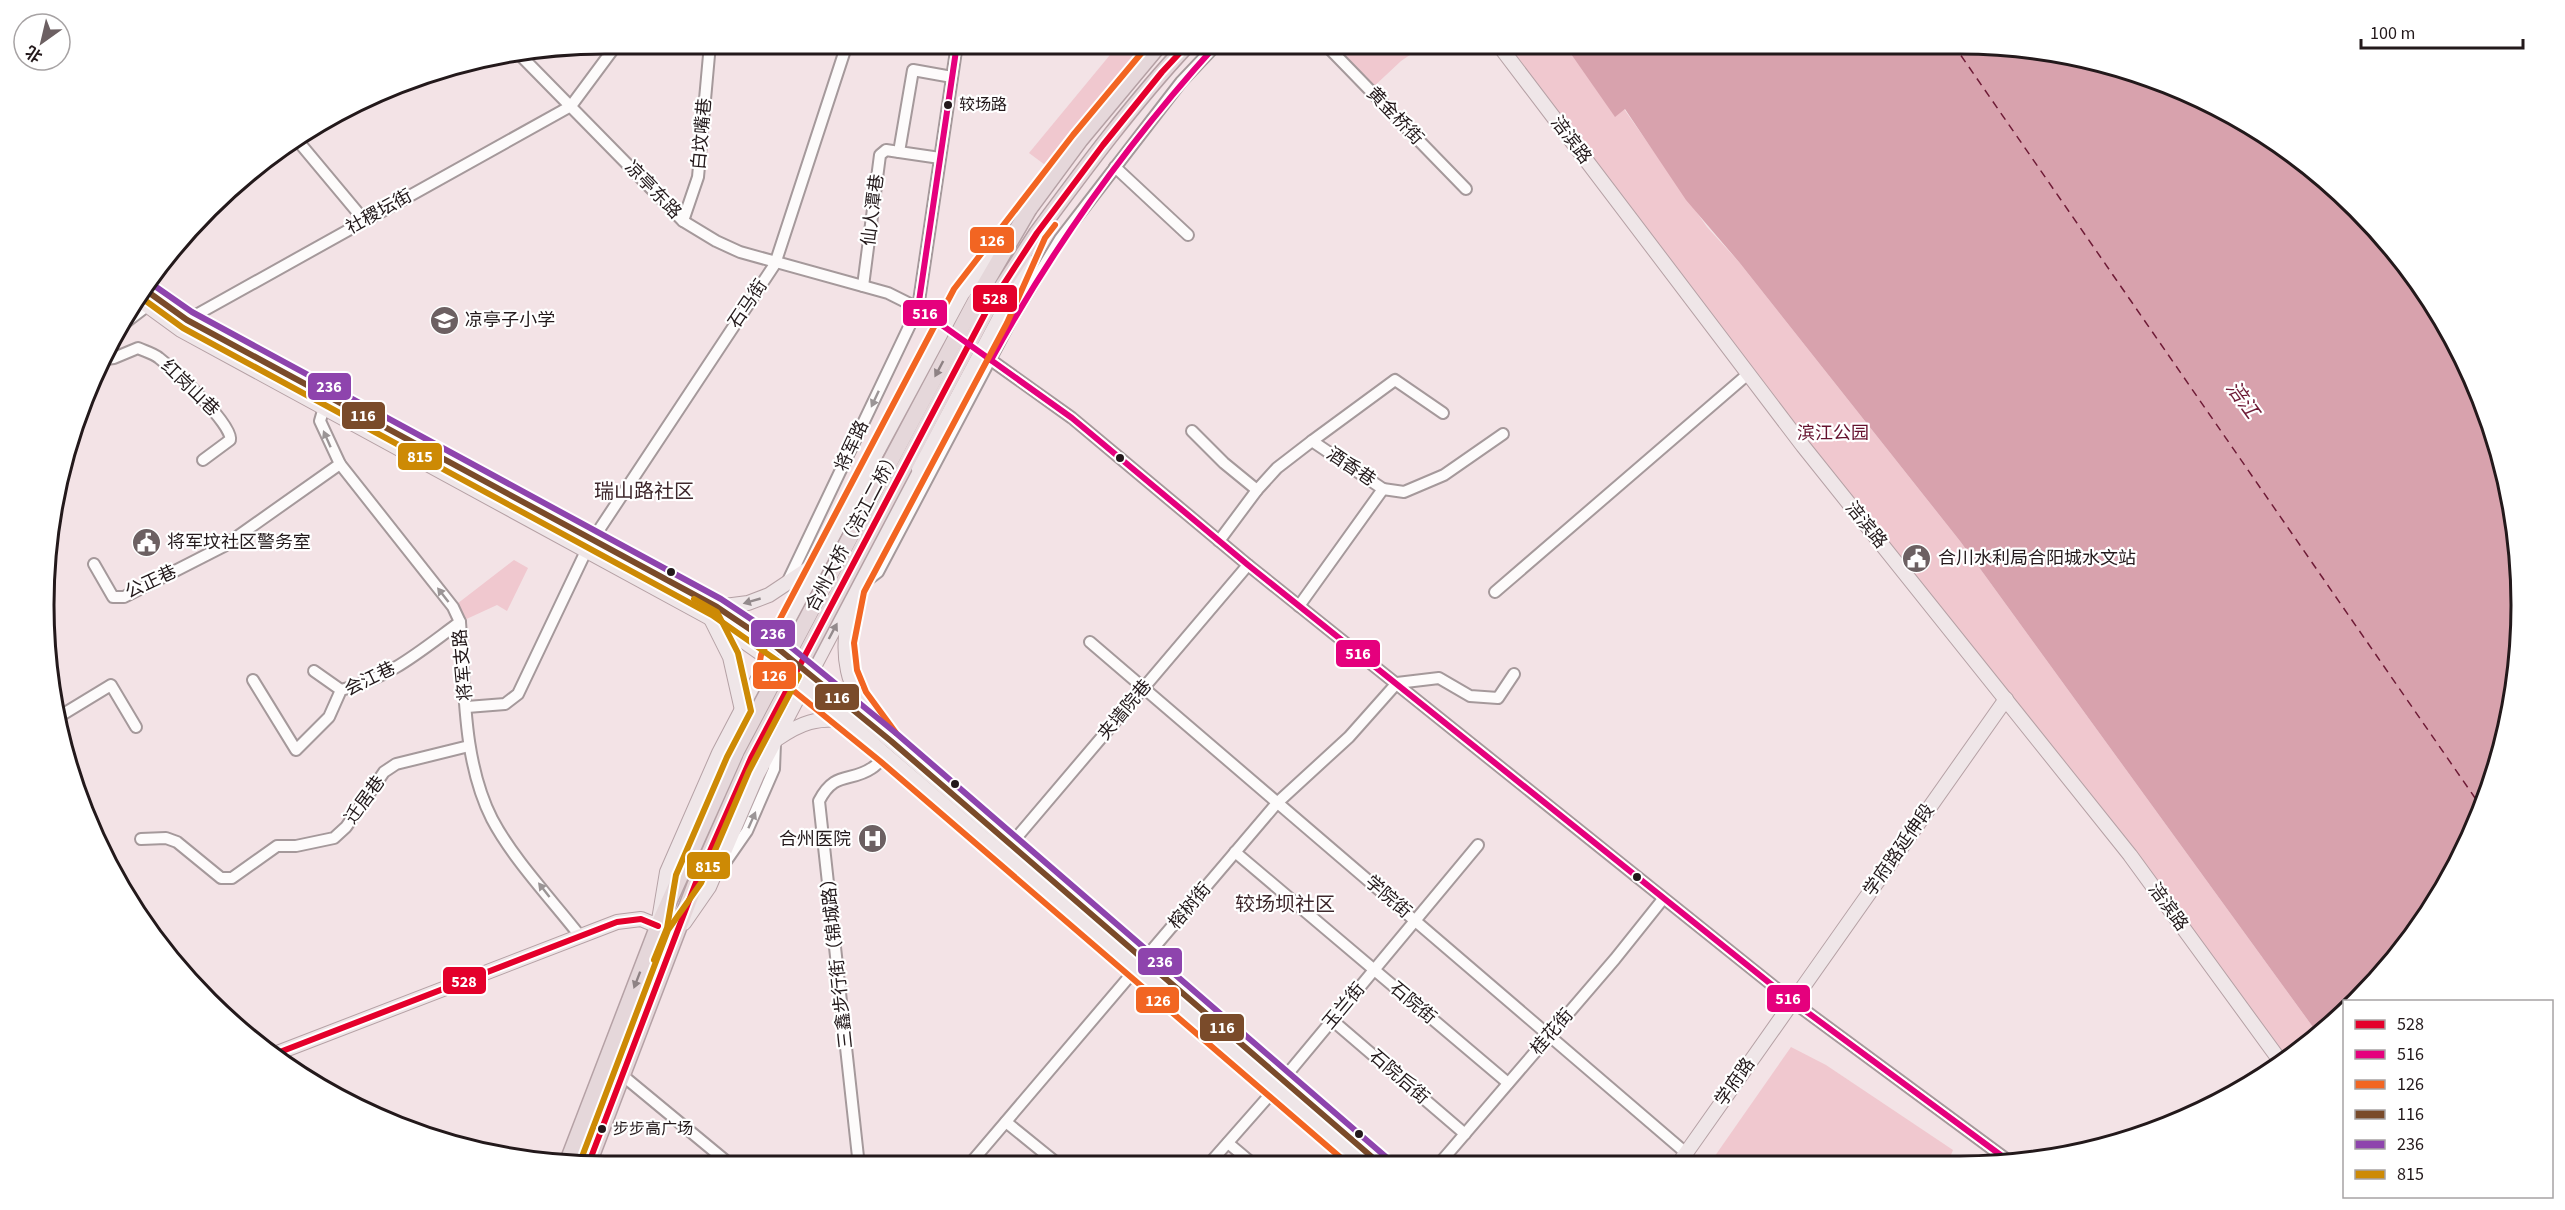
<svg xmlns="http://www.w3.org/2000/svg" width="2565" height="1210" viewBox="0 0 2565 1210" font-family="'Source Sans 3','Noto Sans SC',sans-serif">
  <style>
    .green { fill: #f0c8cf }
    .water { fill: #d8a2ad }
    .lines { fill: none; stroke-linecap: round; stroke-linejoin: round }
    .ferry { stroke: #6e1b36; stroke-width: 1.5; stroke-dasharray: 8 6; stroke-linecap: butt }
    .minor-casing { stroke: #a5999b; stroke-width: 14 }
    .major-casing { stroke: #b5a1a5; stroke-width: 16 }
    .highway-casing { stroke: #b5a1a5; stroke-width: 18 }
    .minor { stroke: #fdfbfb; stroke-width: 10 }
    .major { stroke: #efe6e8; stroke-width: 14 }
    .highway { stroke: #e5d7da; stroke-width: 15 }
    .major-bridge-casing { stroke: #b5a1a5; stroke-width: 16; stroke-linecap: butt }
    .highway-bridge-casing { stroke: #b5a1a5; stroke-width: 18; stroke-linecap: butt }
    .major-bridge { stroke: #efe6e8; stroke-width: 14 }
    .highway-bridge { stroke: #e5d7da; stroke-width: 15 }
    .bus-1-casing { stroke: #fff; stroke-width: 10 }
    .bus-2-casing { stroke: #fff; stroke-width: 10 }
    .bus-3-casing { stroke: #fff; stroke-width: 10 }
    .bus-4-casing { stroke: #fff; stroke-width: 10 }
    .bus-5-casing { stroke: #fff; stroke-width: 10 }
    .bus-6-casing { stroke: #fff; stroke-width: 10 }
    .bus-1 { stroke: #e4002b; stroke-width: 6 }
    .bus-2 { stroke: #e5007d; stroke-width: 6 }
    .bus-3 { stroke: #f26522; stroke-width: 6 }
    .bus-4 { stroke: #7a4b2a; stroke-width: 6 }
    .bus-5 { stroke: #8e44ad; stroke-width: 6 }
    .bus-6 { stroke: #cd8a05; stroke-width: 6 }
    .oneway { fill: #8e8284 }
    .oneway2 { fill: #9b9596 }
    .oneway3 { fill: #938a8c }
    .bus-dot { fill: #23191b; stroke: #fff; stroke-width: 2 }
    .labels { text-anchor: middle; dominant-baseline: central; stroke-width: 4.5; stroke-linejoin: round; paint-order: stroke }
    .bus-label { font-size: 16px; fill: #23191b; stroke: #fff; text-anchor: start }
    .street-label { font-size: 18px; fill: #23191b; stroke: #fff }
    .poi-label { font-size: 18px; fill: #23191b; stroke: #fff; text-anchor: start }
    .park-label { font-size: 18px; fill: #65112e; stroke: #fff }
    .water-label { font-size: 20px; font-style: italic; fill: #6e1b36; stroke: #fff }
    .neighbourhood-label { font-size: 20px; fill: #3e282c; stroke: #fff }
    .rim { fill: none; stroke: #23191b; stroke-width: 3 }
    .line-badge { stroke: #fff; stroke-width: 2 }
    .badge-label { font-size: 16px; text-anchor: middle; font-weight: bold; fill: #fff }
  </style>
  <rect width="100%" height="100%" fill="#f3e3e6"/>
  <g class="green">
    <path d="M1119 44H1159L1056 173 1029 153Z"/>
    <path d="M1325 44H1426L1401 61 1370 90Z"/>
    <path d="M1498 44H1564L1615 116 1624 109 1707 227 1739 262 1960 541 2318 1034 2302 1051 2281 1062Z"/>
    <path d="M514 560 528 568 507 611 497 605 460 622 453 607Z"/>
    <path d="M1791 1047 1826 1065 1953 1150 1948 1162 1710 1163Z"/>
  </g>
  <path class="water" d="M1564 44H1960L2070 54 2175 86 2272 138 2357 208 2427 293 2479 390 2511 496 2521 605 2511 715 2479 820 2405 947 2351 1001 2344 1002V1008L2318 1034 1960 541 1739 262 1686 200 1625 109 1615 117Z"/>
  <g class="lines">
    <path class="ferry" d="M1953 44 2482 808"/>
    <defs>
      <g id="minor">
        <path d="M1325 44 1466 189"/>
        <path d="M522 57 683 221 716 241 740 252 888 293 918 308 1072 418 1248 565 1792 1001 2010 1162"/>
        <path d="M298 141 364 220"/>
        <path d="M940 158 899 152 913 70 952 77"/>
        <path d="M1115 167 1188 235"/>
        <path d="M683 221 698 177 710 44"/>
        <path d="M863 286 880 155 886 150 899 152"/>
        <path d="M187 320 571 106 617 44"/>
        <path d="M117 329 147 306"/>
        <path d="M106 359 114 358 138 348C144 351 153 353 159 358 173 369 234 425 230 440L203 460"/>
        <path d="M324 407 320 421 340 464 453 607 460 622C465 686 462 760 492 819 513 859 552 900 580 936"/>
        <path d="M1192 431 1224 463 1257 490"/>
        <path d="M1312 441 1395 380 1443 413"/>
        <path d="M1383 489 1404 492 1444 475 1503 434"/>
        <path d="M593 539 775 264 847 44"/>
        <path d="M1219 541 1257 490 1277 468 1312 441 1383 489 1299 606"/>
        <path d="M94 564 113 597H124L224 546 340 464"/>
        <path d="M787 583 918 308 957 44"/>
        <path d="M858 587 878 572 1010 322 1060 239 1181 82 1217 44"/>
        <path d="M1495 592 1748 374"/>
        <path d="M1090 642 1686 1153"/>
        <path d="M314 671 341 690"/>
        <path d="M253 680 296 750 329 717 341 690C390 678 420 651 460 622"/>
        <path d="M467 707 505 704 518 694 587 549"/>
        <path d="M60 716 111 685 136 727"/>
        <path d="M141 839 166 838 177 842 221 878H232L277 846H296L334 838 346 827 384 772 396 764 469 746"/>
        <path d="M1006 850 1248 565"/>
        <path d="M1235 852 1508 1083"/>
        <path d="M722 867 747 831 774 769 775 743"/>
        <path d="M1332 1020 1465 1134"/>
        <path d="M622 1075 732 1166"/>
        <path d="M1006 1122 1059 1165"/>
        <path d="M1228 1143 1253 1164"/>
        <path d="M1209 1164 1275 1089 1478 845"/>
        <path d="M1439 1164 1615 959 1663 899"/>
        <path d="M969 1165 1277 803 1349 737 1397 683 1439 678 1470 696 1498 698 1514 674"/>
        <path d="M859 1166 819 801C835 770 850 783 872 768 877 765 882 759 886 754"/>
      </g>
      <g id="major">
        <path d="M1498 44 1803 446 2130 855 2281 1062"/>
        <path d="M144 289 187 320 717 607 775 646 891 741 1380 1164"/>
        <path d="M137 298 181 330 710 618 769 659 845 720 1362 1164"/>
        <path d="M717 607 748 603 769 595 817 563"/>
        <path d="M711 619 730 657 742 710"/>
        <path d="M877 722C866 707 852 691 848 671 833 603 888 527 919 469"/>
        <path d="M777 739C802 722 816 718 845 720"/>
        <path d="M684 923 709 887 757 775 855 589"/>
        <path d="M272 1055 617 922 641 919 658 926 667 872 719 753 879 448"/>
        <path d="M1679 1163 2006 699"/>
      </g>
      <g id="highway">
        <path d="M1029 209 1080 140 1160 44"/>
        <path d="M1037 233C1085 168 1133 103 1188 44"/>
        <path d="M567 1163 658 926 737 750"/>
        <path d="M588 1165 695 885 751 758"/>
      </g>
    </defs>
    <use href="#minor" class="minor-casing"/>
    <use href="#major" class="major-casing"/>
    <use href="#highway" class="highway-casing"/>
    <use href="#minor" class="minor"/>
    <use href="#major" class="major"/>
    <use href="#highway" class="highway"/>
    <defs>
      <g id="major-bridge">
        <path d="M879 448 962 294 1007 236"/>
        <path d="M919 469 999 319 1025 259"/>
      </g>
      <g id="highway-bridge">
        <path d="M737 750 976 300 1029 209"/>
        <path d="M751 758 987 310 1037 233"/>
      </g>
    </defs>
    <use href="#major-bridge" class="major-bridge-casing"/>
    <use href="#highway-bridge" class="highway-bridge-casing"/>
    <use href="#major-bridge" class="major-bridge"/>
    <use href="#highway-bridge" class="highway-bridge"/>
    <defs>
      <g id="bus-1">
        <path d="M272 1055 617 922 641 919 658 926"/>
        <path d="M588 1165 695 885 751 758 987 310 1037 233 1103 145 1162 72 1188 44"/>
      </g>
      <g id="bus-2">
        <path d="M957 44 918 308 1072 418 1248 565 1792 1001 2010 1162"/>
        <path d="M991 360C1054 245 1129 141 1217 44"/>
      </g>
      <g id="bus-3">
        <path d="M1149 44 1073 135 954 289 761 655 760 661 763 666 880 761 1348 1164"/>
        <path d="M896 733 866 692 857 670 854 643 864 592 1007 323 1045 238 1055 225"/>
      </g>
      <path id="bus-4" d="M144 289 187 320 717 607 775 646 891 741 1380 1164"/>
      <path id="bus-5" d="M149 282 192 312 721 599 781 639 897 734 1386 1157"/>
      <g id="bus-6">
        <path d="M139 296 183 328 712 615 799 676 749 771 701 883 668 930 580 1162"/>
        <path d="M654 960 667 928 676 875 727 757 751 711 738 653 717 612 694 599"/>
      </g>
    </defs>
    <use href="#bus-1" class="bus-1-casing"/>
    <use href="#bus-2" class="bus-2-casing"/>
    <use href="#bus-3" class="bus-3-casing"/>
    <use href="#bus-4" class="bus-4-casing"/>
    <use href="#bus-5" class="bus-5-casing"/>
    <use href="#bus-6" class="bus-6-casing"/>
    <use href="#bus-1" class="bus-1"/>
    <use href="#bus-2" class="bus-2"/>
    <use href="#bus-3" class="bus-3"/>
    <use href="#bus-4" class="bus-4"/>
    <use href="#bus-5" class="bus-5"/>
    <use href="#bus-6" class="bus-6"/>
  </g>
  <defs><path id="oneway-solid" d="M-6-.8H1V-3.2L6.5 0L1 3.2V.8H-6Z" transform="scale(1.5)"/></defs>
  <g class="oneway">
    <use href="#oneway-solid" transform="translate(939 369) rotate(118)"/>
    <use href="#oneway-solid" transform="translate(637 980) rotate(111)"/>
  </g>
  <g class="oneway2">
    <use href="#oneway-solid" transform="translate(875 399) rotate(115)"/>
    <use href="#oneway-solid" transform="translate(327 439) rotate(-114)"/>
    <use href="#oneway-solid" transform="translate(443 595) rotate(-128)"/>
    <use href="#oneway-solid" transform="translate(752 820) rotate(-66)"/>
    <use href="#oneway-solid" transform="translate(544 890) rotate(-128)"/>
  </g>
  <g class="oneway3">
    <use href="#oneway-solid" transform="translate(752 601) rotate(164)"/>
    <use href="#oneway-solid" transform="translate(833 631) rotate(-62)"/>
  </g>
  <defs>
    <symbol id="school-disc" viewBox="-11 -11 22 22"><circle r="9.5" fill="#6c6062" stroke="#fff"/><path d="M0-5L7-2L0 1L-7-2ZM-4 1L0 2.5L4 1V4Q0 6-4 4Z" fill="#fff"/></symbol>
    <symbol id="civic-disc" viewBox="-11 -11 22 22"><circle r="9.5" fill="#6c6062" stroke="#fff"/><path d="M-.6-6.5H3V-4.5H.6V-3L4-1V1h2V6H-6V1h2V-1L-.6-3ZM-1.2 2.5V6h2.4V2.5Z" fill="#fff"/></symbol>
    <symbol id="hospital-disc" viewBox="-11 -11 22 22"><circle r="9.5" fill="#6c6062" stroke="#fff"/><path d="M-5-5h3v3.5h4V-5h3V5h-3V1.5h-4V5h-3Z" fill="#fff"/></symbol>
  </defs>
  <g fill-rule="evenodd">
    <use href="#school-disc" x="428" y="304" width="33" height="33"/>
    <use href="#civic-disc" x="130" y="526" width="33" height="33"/>
    <use href="#civic-disc" x="1900" y="542" width="33" height="33"/>
    <use href="#hospital-disc" x="856" y="822" width="33" height="33"/>
  </g>
  <g class="bus-dot">
    <circle cx="948" cy="105" r="5"/>
    <circle cx="1120" cy="458" r="5"/>
    <circle cx="671" cy="572" r="5"/>
    <circle cx="955" cy="784" r="5"/>
    <circle cx="1637" cy="877" r="5"/>
    <circle cx="602" cy="1129" r="5"/>
    <circle cx="1359" cy="1134" r="5"/>
  </g>
  <g class="labels">
    <g class="bus-label">
      <text x="959" y="105">较场路</text>
      <text x="613" y="1129">步步高广场</text>
    </g>
    <g class="street-label">
      <text transform="translate(1395 116) rotate(46)">黄金桥街</text>
      <text transform="translate(702 134) rotate(-85)">白坟嘴巷</text>
      <text transform="translate(1571 140) rotate(53)">涪滨路</text>
      <text transform="translate(653 190) rotate(46)">凉亭东路</text>
      <text transform="translate(873 210) rotate(-83)">仙人潭巷</text>
      <text transform="translate(379 212) rotate(-29)">社稷坛街</text>
      <text transform="translate(748 304) rotate(-56)">石马街</text>
      <text transform="translate(190 388) rotate(44)">红岗山巷</text>
      <text transform="translate(852 446) rotate(-65)">将军路</text>
      <text transform="translate(1351 467) rotate(34)">酒香巷</text>
      <text transform="translate(1866 525) rotate(51)">涪滨路</text>
      <text transform="translate(853 531) rotate(-62)">合州大桥（涪江二桥）</text>
      <text transform="translate(151 582) rotate(-25)">公正巷</text>
      <text transform="translate(463 665) rotate(-95)">将军支路</text>
      <text transform="translate(370 679) rotate(-26)">会江巷</text>
      <text transform="translate(1125 710) rotate(-50)">夹墙院巷</text>
      <text transform="translate(365 800) rotate(-54)">迁居巷</text>
      <text transform="translate(1899 850) rotate(-55)">学府路延伸段</text>
      <text transform="translate(1388 897) rotate(41)">学院街</text>
      <text transform="translate(1190 906) rotate(-50)">榕树街</text>
      <text transform="translate(2168 907) rotate(54)">涪滨路</text>
      <text transform="translate(837 959) rotate(-96)">三鑫步行街（锦城路）</text>
      <text transform="translate(1413 1003) rotate(40)">石院街</text>
      <text transform="translate(1344 1006) rotate(-50)">玉兰街</text>
      <text transform="translate(1552 1032) rotate(-49)">桂花街</text>
      <text transform="translate(1399 1077) rotate(41)">石院后街</text>
      <text transform="translate(1735 1082) rotate(-55)">学府路</text>
    </g>
    <g class="poi-label">
      <text x="465" y="320">凉亭子小学</text>
      <text x="167" y="542">将军坟社区警务室</text>
      <text x="1938" y="558">合川水利局合阳城水文站</text>
      <text x="851" y="839" text-anchor="end">合州医院</text>
    </g>
    <g class="park-label">
      <text x="1833" y="433">滨江公园</text>
    </g>
    <g class="water-label">
      <text transform="translate(2242 400) rotate(54)">涪江</text>
    </g>
    <g class="neighbourhood-label">
      <text x="644" y="492">瑞山路社区</text>
      <text x="1285" y="905">较场坝社区</text>
    </g>
  </g>
  <path d="M0 0H2565V1210H0ZM605 54H1960A551 551 0 0 1 2511 605V605A551 551 0 0 1 1960 1156H605A551 551 0 0 1 54 605V605A551 551 0 0 1 605 54Z" fill="#fff" fill-rule="evenodd"/>
  <path class="rim" d="M605 54H1960A551 551 0 0 1 2511 605V605A551 551 0 0 1 1960 1156H605A551 551 0 0 1 54 605V605A551 551 0 0 1 605 54Z"/>
  <g class="line-badge">
    <rect x="969" y="226" width="46" height="28" rx="6" fill="#f26522"/>
    <rect x="972" y="284" width="46" height="29" rx="6" fill="#e4002b"/>
    <rect x="902" y="299" width="46" height="28" rx="6" fill="#e5007d"/>
    <rect x="307" y="372" width="45" height="29" rx="6" fill="#8e44ad"/>
    <rect x="341" y="401" width="45" height="29" rx="6" fill="#7a4b2a"/>
    <rect x="397" y="442" width="46" height="29" rx="6" fill="#cd8a05"/>
    <rect x="750" y="619" width="46" height="29" rx="6" fill="#8e44ad"/>
    <rect x="1335" y="639" width="46" height="29" rx="6" fill="#e5007d"/>
    <rect x="752" y="661" width="45" height="29" rx="6" fill="#f26522"/>
    <rect x="814" y="683" width="46" height="28" rx="6" fill="#7a4b2a"/>
    <rect x="686" y="851" width="45" height="29" rx="6" fill="#cd8a05"/>
    <rect x="1137" y="947" width="46" height="29" rx="6" fill="#8e44ad"/>
    <rect x="442" y="966" width="45" height="29" rx="6" fill="#e4002b"/>
    <rect x="1766" y="984" width="45" height="29" rx="6" fill="#e5007d"/>
    <rect x="1135" y="986" width="45" height="28" rx="6" fill="#f26522"/>
    <rect x="1199" y="1013" width="46" height="29" rx="6" fill="#7a4b2a"/>
  </g>
  <g class="badge-label">
    <text x="992" y="246">126</text>
    <text x="995" y="304">528</text>
    <text x="925" y="319">516</text>
    <text x="329" y="392">236</text>
    <text x="363" y="421">116</text>
    <text x="420" y="462">815</text>
    <text x="773" y="639">236</text>
    <text x="1358" y="659">516</text>
    <text x="774" y="681">126</text>
    <text x="837" y="703">116</text>
    <text x="708" y="872">815</text>
    <text x="1160" y="967">236</text>
    <text x="464" y="987">528</text>
    <text x="1788" y="1004">516</text>
    <text x="1158" y="1006">126</text>
    <text x="1222" y="1033">116</text>
  </g>
  <rect x="2343" y="1000" width="210" height="198" fill="#ffffff" stroke="#a7a3a4" stroke-width="1.5"/>
  <rect x="2355" y="1020" width="30" height="9" fill="#e4002b" stroke="#a7a3a4" stroke-width="1.5"/>
  <text x="2397" y="1030" font-size="18" fill="#23191b">528</text>
  <rect x="2355" y="1050" width="30" height="9" fill="#e5007d" stroke="#a7a3a4" stroke-width="1.5"/>
  <text x="2397" y="1060" font-size="18" fill="#23191b">516</text>
  <rect x="2355" y="1080" width="30" height="9" fill="#f26522" stroke="#a7a3a4" stroke-width="1.5"/>
  <text x="2397" y="1090" font-size="18" fill="#23191b">126</text>
  <rect x="2355" y="1110" width="30" height="9" fill="#7a4b2a" stroke="#a7a3a4" stroke-width="1.5"/>
  <text x="2397" y="1120" font-size="18" fill="#23191b">116</text>
  <rect x="2355" y="1140" width="30" height="9" fill="#8e44ad" stroke="#a7a3a4" stroke-width="1.5"/>
  <text x="2397" y="1150" font-size="18" fill="#23191b">236</text>
  <rect x="2355" y="1170" width="30" height="9" fill="#cd8a05" stroke="#a7a3a4" stroke-width="1.5"/>
  <text x="2397" y="1180" font-size="18" fill="#23191b">815</text>
  <g transform="translate(42 42) rotate(214)"><circle r="28" fill="#ffffff" stroke="#a7a3a4" stroke-width="1.5"/>
  <path d="M0-4.5L10 22L0 15L-10 22Z" fill="#6c6062"/>
  <text y="-9" font-size="16" font-weight="bold" text-anchor="middle" fill="#23191b">北</text>
  </g>
  <path d="M2361 39v9h162v-9" fill="none" stroke="#23191b" stroke-width="3"/>
  <text x="2370" y="39" font-size="18" fill="#23191b" stroke="#ffffff" stroke-width="4.5" paint-order="stroke">100 m</text>
</svg>
